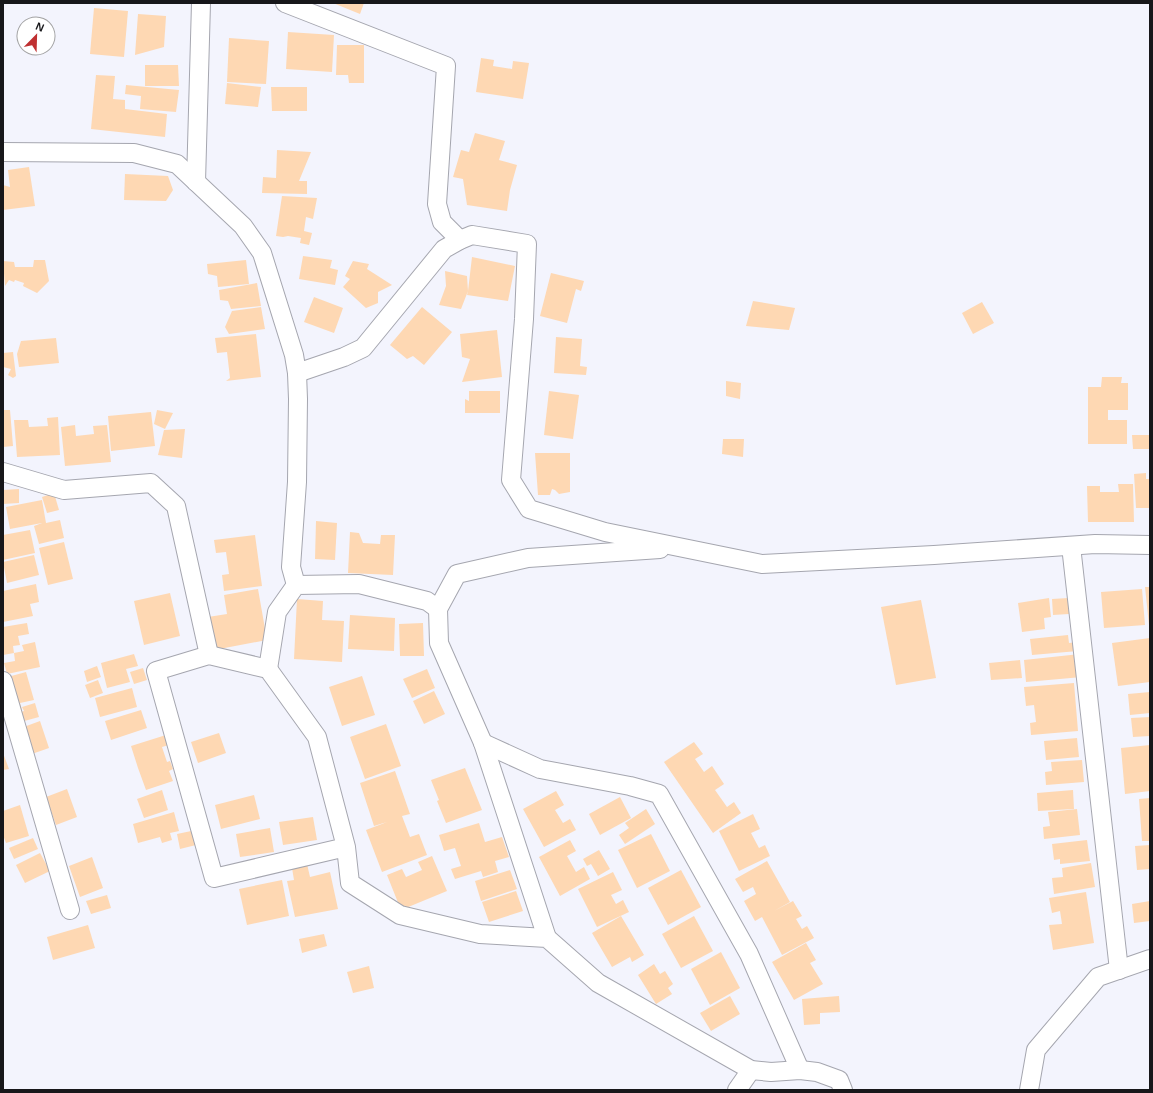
<svg xmlns="http://www.w3.org/2000/svg" width="1153" height="1093" viewBox="0 0 1153 1093" font-family="Helvetica,sans-serif">
  <style>
    .building { fill: #fed8b3 }
    .lines { fill: none; stroke-linecap: round; stroke-linejoin: round }
    .minor-casing { stroke: #a5a6af; stroke-width: 20 }
    .minor { stroke: #fff; stroke-width: 18 }
  </style>
  <rect width="100%" height="100%" fill="#f3f4fd"/>
  <g class="building">
    <path d="M333 3H364L360 14Z"/>
    <path d="M94 8 128 11 124 57 90 54Z"/>
    <path d="M138 14 166 16 164 47 135 55Z"/>
    <path d="M288 32 334 35 332 72 286 69Z"/>
    <path d="M229 38 269 41 266 84 227 82Z"/>
    <path d="M337 45H364V83H349L348 75H336Z"/>
    <path d="M481 58 494 60 493 66 512 69 513 61 529 63 523 99 476 92Z"/>
    <path d="M145 65H178L179 86H145Z"/>
    <path d="M96 75 115 76 113 99 125 100V109L167 114 165 137 91 129Z"/>
    <path d="M227 83 261 87 258 107 225 104Z"/>
    <path d="M126 85 179 90 176 112 140 109 141 96 125 94Z"/>
    <path d="M271 87H307V111H272Z"/>
    <path d="M475 133 505 141 499 160 517 165 510 190 507 211 467 205 463 179 453 177 461 150 469 152Z"/>
    <path d="M277 150 311 152 299 181H307V194L262 193 263 177 276 178Z"/>
    <path d="M29 167 35 206 3 210V185L10 187 8 170Z"/>
    <path d="M125 174 168 176 173 190 166 201 124 200Z"/>
    <path d="M282 196 317 198 313 219 306 217 304 231 312 233 309 245 300 243 301 238 288 236 283 237 276 236Z"/>
    <path d="M303 256 332 260 330 268 338 270 335 285 299 279Z"/>
    <path d="M472 257 515 266 508 301 467 295 468 291 461 309 439 305 446 286 445 271 467 276 468 291Z"/>
    <path d="M34 260H45L49 281 37 293 23 286 24 283 15 280 14 282 9 280 5 286 3 261 14 262 15 267H33Z"/>
    <path d="M246 260 249 284 218 287 217 276 208 274 207 264Z"/>
    <path d="M353 261 369 264 367 269 392 285 378 292V303L366 308 343 287 350 279 345 276Z"/>
    <path d="M551 273 584 281 581 291 576 289 567 323 540 316Z"/>
    <path d="M257 283 261 306 231 309 228 301 220 300 219 290Z"/>
    <path d="M314 297 343 308 334 333 304 322Z"/>
    <path d="M753 301 795 308 789 330 746 326Z"/>
    <path d="M982 302 994 323 973 334 962 313Z"/>
    <path d="M261 307 265 329 229 334 225 327 232 311Z"/>
    <path d="M422 307 452 332 424 365 413 356 407 359 390 345Z"/>
    <path d="M497 330 502 377 462 382 470 359 462 357 460 334Z"/>
    <path d="M256 334 261 377 226 381 230 378 227 352 217 353 215 338Z"/>
    <path d="M556 337 582 339 580 366 587 367 586 375 554 373Z"/>
    <path d="M56 338 59 363 19 367 17 354 21 341Z"/>
    <path d="M13 352 16 376 13 378 8 375 11 369 3 367V353Z"/>
    <path d="M1102 377H1122L1121 383H1128V410H1108V420H1127V444H1088V387H1101Z"/>
    <path d="M726 381 741 383 740 399 726 396Z"/>
    <path d="M469 391H500V413H465V399L469 401Z"/>
    <path d="M549 391 579 395 573 439 544 435Z"/>
    <path d="M3 410H10L13 446 3 447Z"/>
    <path d="M157 410 173 413 165 429 154 424Z"/>
    <path d="M151 412 155 446 111 451 108 416Z"/>
    <path d="M58 417 60 455 17 457 14 420H28L29 427 48 426 47 418Z"/>
    <path d="M75 425 76 436 94 434 93 426 107 425 111 462 65 466 61 427Z"/>
    <path d="M185 429 182 458 158 455 164 430Z"/>
    <path d="M1132 435H1150V449H1133Z"/>
    <path d="M723 439H744L743 457 722 454Z"/>
    <path d="M535 453H570V492L559 494 555 490 552 489 550 495H538Z"/>
    <path d="M1146 473V479H1150V508H1136L1134 474Z"/>
    <path d="M1118 484H1133L1134 522H1088L1087 486H1100V492H1119Z"/>
    <path d="M19 489V503L3 504V490Z"/>
    <path d="M54 493 59 510 47 513 42 497Z"/>
    <path d="M42 500 46 523 60 520 64 538 39 544 34 526 42 523 10 529 6 507Z"/>
    <path d="M316 521 337 523 335 560 315 559Z"/>
    <path d="M30 530 35 553 3 560V535Z"/>
    <path d="M350 532 359 533 363 543 380 544 381 535H395L393 575 348 573Z"/>
    <path d="M255 535 262 586 224 591 222 575 229 574 226 552 216 553 214 540Z"/>
    <path d="M64 542 73 579 48 585 39 548Z"/>
    <path d="M34 555 39 575 7 583 3 562Z"/>
    <path d="M36 584 39 602 30 604 33 616 3 622V591Z"/>
    <path d="M1145 587H1150V625H1149Z"/>
    <path d="M258 589 267 640 214 650 208 617 227 614 224 595Z"/>
    <path d="M1142 589 1145 625 1104 628 1101 592Z"/>
    <path d="M170 593 180 636 144 645 134 601Z"/>
    <path d="M1049 598 1051 617 1044 618 1045 629 1022 632 1018 603Z"/>
    <path d="M1068 598 1069 614 1053 615 1052 599Z"/>
    <path d="M297 599 323 601 322 620 344 621 342 662 294 659Z"/>
    <path d="M921 600 936 678 896 685 881 607Z"/>
    <path d="M350 615 395 618 394 651 348 649Z"/>
    <path d="M27 623 29 634 18 636 20 645 13 646 14 653 3 655V627Z"/>
    <path d="M423 623 424 656H400L399 624Z"/>
    <path d="M1068 635 1069 643 1077 642 1078 651 1032 655 1030 639Z"/>
    <path d="M1150 638V682L1118 686 1112 643Z"/>
    <path d="M35 642 40 667 7 674 4 663 15 661 14 653 24 651 22 645Z"/>
    <path d="M134 654 138 666 126 669 130 682 107 688 101 663Z"/>
    <path d="M1080 654 1082 677 1026 682 1024 660Z"/>
    <path d="M1020 660 1022 678 991 680 989 663Z"/>
    <path d="M97 666 101 677 87 682 84 671Z"/>
    <path d="M143 668 147 680 134 684 130 672Z"/>
    <path d="M427 669 435 688 412 698 403 679Z"/>
    <path d="M26 672 34 700 20 703 22 710 13 712 4 678Z"/>
    <path d="M362 676 375 715 342 726 329 687Z"/>
    <path d="M98 680 103 693 90 698 85 685Z"/>
    <path d="M1074 683 1078 731 1031 735 1030 723 1036 722 1034 705 1026 706 1024 687Z"/>
    <path d="M132 688 137 707 100 717 95 698Z"/>
    <path d="M434 691 445 714 424 724 413 701Z"/>
    <path d="M1150 692V713L1130 715 1128 694Z"/>
    <path d="M35 703 39 717 17 723 15 714 24 711 22 707Z"/>
    <path d="M141 710 147 728 111 740 105 721Z"/>
    <path d="M1150 717V736L1133 737 1131 718Z"/>
    <path d="M40 721 49 748 29 755 21 728Z"/>
    <path d="M386 724 401 766 365 779 350 737Z"/>
    <path d="M219 733 226 753 198 763 191 742Z"/>
    <path d="M166 735 169 745 162 747 167 762 170 761 173 769 169 771 173 781 146 790 138 768 162 760 138 768 131 746Z"/>
    <path d="M1077 738 1079 757 1046 760 1044 741Z"/>
    <path d="M694 742 703 754 695 759 704 772 712 766 724 784 715 790 727 807 734 802 741 813 713 833 664 762Z"/>
    <path d="M1150 745V791L1125 794 1121 748Z"/>
    <path d="M3 753 9 769 3 770Z"/>
    <path d="M1082 760 1084 782 1046 785 1045 772 1052 771 1051 762Z"/>
    <path d="M465 768 482 810 446 823 437 801 439 800 431 780Z"/>
    <path d="M395 771 410 814 402 816 410 837 419 834 427 855 382 872 366 830 387 822 374 826 360 783Z"/>
    <path d="M67 789 77 817 56 825 46 797Z"/>
    <path d="M162 790 168 810 144 818 137 799Z"/>
    <path d="M1073 790 1074 809 1038 811 1037 793Z"/>
    <path d="M556 791 564 805 555 810 563 823 570 819 576 830 544 847 523 809Z"/>
    <path d="M254 795 260 819 221 829 215 805Z"/>
    <path d="M620 797 631 818 600 835 589 814Z"/>
    <path d="M1150 798V841H1142L1139 799Z"/>
    <path d="M20 805 29 836 6 843 3 835V811Z"/>
    <path d="M646 809 655 824 625 844 619 835 629 828 625 823Z"/>
    <path d="M1077 809 1080 835 1044 839 1043 827 1050 826 1048 812Z"/>
    <path d="M174 812 179 831 170 833 172 840 162 843 160 837 138 843 133 824Z"/>
    <path d="M753 814 760 829 751 833 759 848 765 845 770 856 739 871 719 831Z"/>
    <path d="M313 817 317 840 283 845 279 822Z"/>
    <path d="M479 823 485 842 502 837 509 857 495 861 498 872 483 877 481 871 455 879 451 869 461 866 455 848 444 851 439 835Z"/>
    <path d="M270 828 274 852 240 857 236 834Z"/>
    <path d="M196 830 200 844 180 849 177 834Z"/>
    <path d="M651 834 670 871 637 888 618 850Z"/>
    <path d="M33 838 38 849 14 859 9 848Z"/>
    <path d="M570 840 576 851 567 856 576 872 584 867 590 879 560 896 539 857Z"/>
    <path d="M1087 840 1090 861 1060 864V859L1054 860 1052 844Z"/>
    <path d="M1150 845V869L1137 870 1135 846Z"/>
    <path d="M599 850 610 869 598 876 591 864 587 866 583 859Z"/>
    <path d="M40 853 50 871 25 883 16 865Z"/>
    <path d="M432 856 447 891 401 910 387 875 402 869 406 877 422 870 418 862Z"/>
    <path d="M92 857 103 888 80 897 69 866Z"/>
    <path d="M767 861 790 902 774 911 793 901 802 916 796 919 802 929 807 926 814 938 782 955 762 917 755 921 744 901 756 894 753 887 743 892 735 879Z"/>
    <path d="M1091 863 1095 887 1054 894 1052 878 1063 877 1062 868Z"/>
    <path d="M307 864 310 877 330 872 338 909 295 917 287 881 294 880 292 868Z"/>
    <path d="M510 870 517 889 481 901 475 881Z"/>
    <path d="M681 870 701 907 668 925 648 888Z"/>
    <path d="M613 872 622 890 611 895 616 904 623 900 629 912 597 927 578 889Z"/>
    <path d="M282 880 289 916 247 925 239 889Z"/>
    <path d="M516 891 523 911 489 922 482 902Z"/>
    <path d="M1086 892 1094 943 1053 950 1049 925 1062 924 1060 911 1052 913 1049 898Z"/>
    <path d="M107 895 111 908 91 914 86 901Z"/>
    <path d="M1150 901V921L1134 923 1132 904Z"/>
    <path d="M621 916 644 955 632 962 630 957 612 967 592 933Z"/>
    <path d="M694 916 713 951 681 968 662 934Z"/>
    <path d="M88 925 95 948 53 960 47 937Z"/>
    <path d="M324 934 327 946 302 953 299 939Z"/>
    <path d="M806 943 816 960 810 963 823 984 794 1000 772 962Z"/>
    <path d="M721 952 740 988 710 1005 691 969Z"/>
    <path d="M654 964 660 974 665 971 673 984 668 988 672 994 656 1004 638 975Z"/>
    <path d="M369 966 374 988 353 993 347 972Z"/>
    <path d="M730 996 740 1014 711 1031 700 1013Z"/>
    <path d="M839 996 840 1012 820 1013V1024L804 1025 802 999Z"/>
  </g>
  <g class="lines">
    <defs>
      <g id="minor">
        <path d="M285 3 446 66 437 204 442 222 460 240"/>
        <path d="M3 152 134 153 177 164 243 226 262 253 294 355 297 373 344 357 363 348 444 249 460 240 472 235 527 244 524 319 511 480 529 509 605 532 762 564 934 555 1095 544 1150 545"/>
        <path d="M196 182 201 3"/>
        <path d="M3 472 64 490 151 483 176 506 209 655"/>
        <path d="M1071 546 1119 970"/>
        <path d="M296 585 291 567 297 482 298 399 297 373"/>
        <path d="M268 669 277 612 296 585 359 584 427 601 438 609"/>
        <path d="M3 681 70 910"/>
        <path d="M483 743 540 769 630 786 659 794 749 954 800 1070"/>
        <path d="M346 847 214 878 156 671 209 655 268 669 317 737 346 847 350 883 400 915 480 934 547 938 598 983 751 1070 771 1072 800 1070 817 1072 839 1080 843 1090"/>
        <path d="M547 938 483 743 439 643 438 609 457 574 528 558 660 549"/>
        <path d="M737 1090 751 1070"/>
        <path d="M1029 1090 1036 1050 1098 977 1150 959"/>
      </g>
    </defs>
    <use href="#minor" class="minor-casing"/>
    <use href="#minor" class="minor"/>
  </g>
  <rect width="1153" height="1093" fill="none" stroke="#17171a" stroke-width="8"/>
  <g transform="translate(36 36) rotate(23)"><circle r="19" fill="#ffffff" stroke="#a2a2a3"/>
  <path d="M0-3L7 15L0 10L-7 15Z" fill="#bf3031"/>
  <text y="-6" font-size="11" font-weight="bold" text-anchor="middle" fill="#17171a">N</text>
  </g>
</svg>
